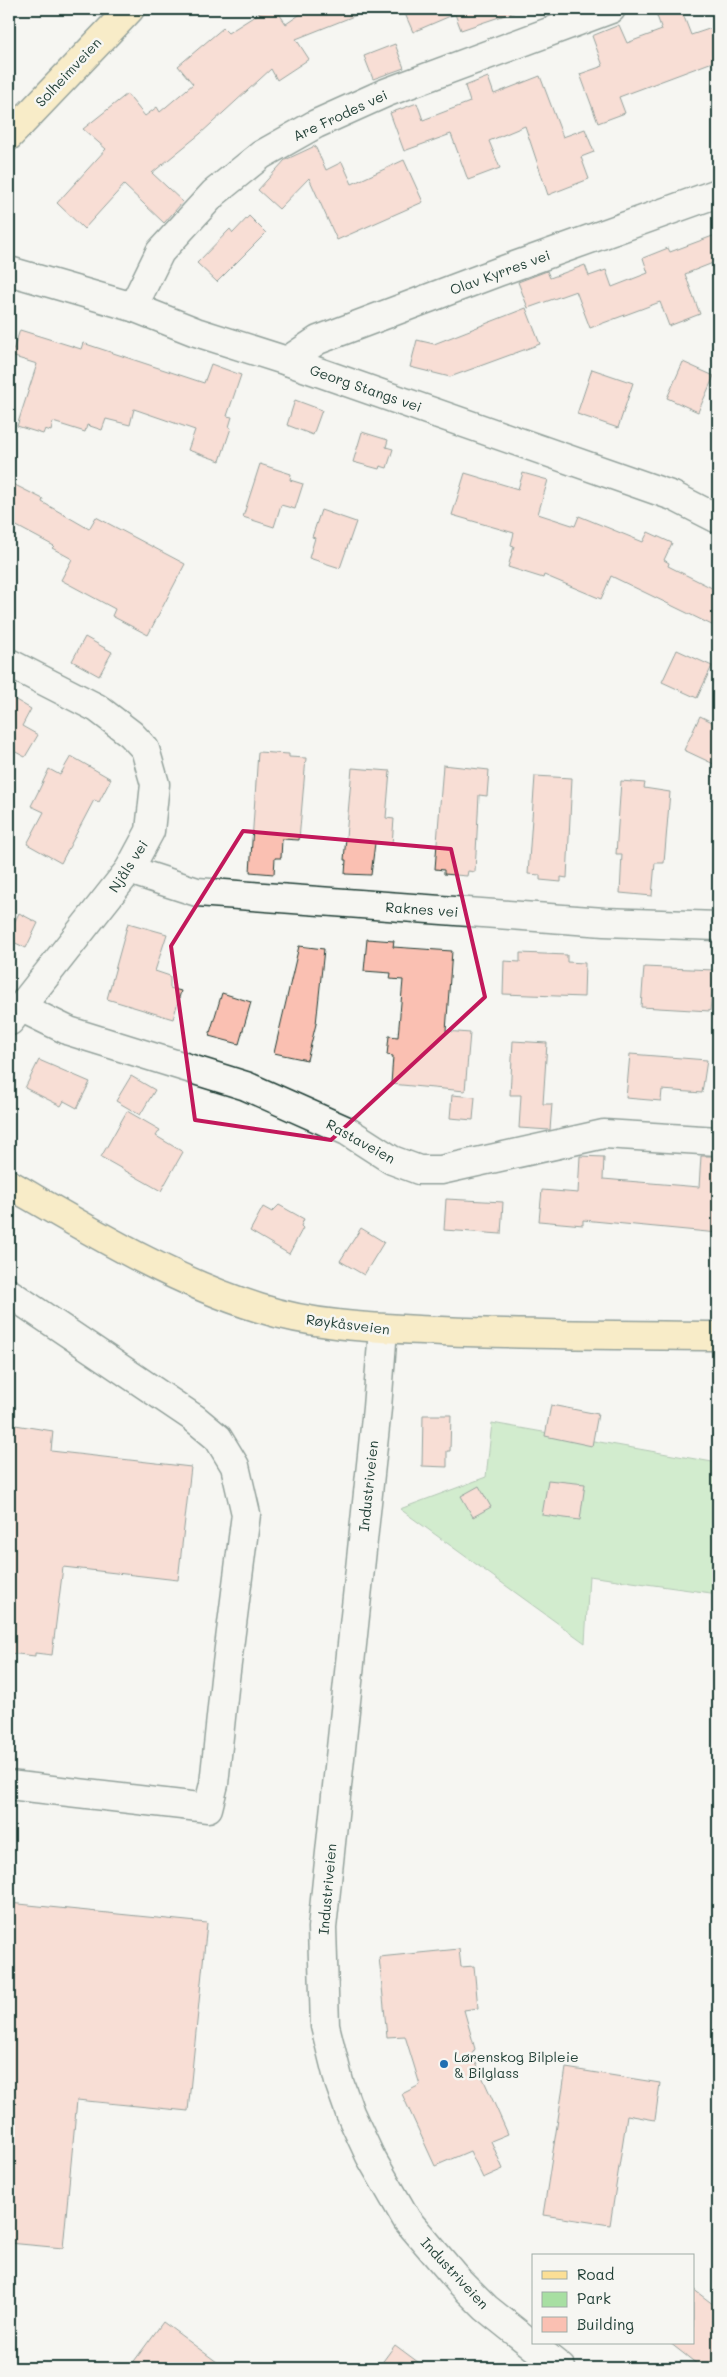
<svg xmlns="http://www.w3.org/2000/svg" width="727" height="2377" viewBox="0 0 727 2377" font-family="Mali,sans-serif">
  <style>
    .green { fill: #a7dfa2; stroke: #638e6b }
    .building { fill: #fac0b2; stroke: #1f3d34 }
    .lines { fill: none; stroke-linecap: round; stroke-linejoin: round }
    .minor-casing { stroke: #1f3d34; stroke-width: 31 }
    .major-casing { stroke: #1f3d34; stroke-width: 31 }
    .minor { stroke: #f6f6f2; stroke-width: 28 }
    .major { stroke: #fbdf96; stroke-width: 28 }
    .marked { fill: none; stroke: #c2185b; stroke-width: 4; stroke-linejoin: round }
    .poi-dot { fill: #1f6fb2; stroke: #f6f6f2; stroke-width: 2 }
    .labels { text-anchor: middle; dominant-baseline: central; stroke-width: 5; stroke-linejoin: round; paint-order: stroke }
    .street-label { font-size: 14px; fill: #1f3d34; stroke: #f6f6f2 }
    .poi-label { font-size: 14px; fill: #1f3d34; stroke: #f6f6f2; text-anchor: start }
  </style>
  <rect width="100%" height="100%" fill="#f6f6f2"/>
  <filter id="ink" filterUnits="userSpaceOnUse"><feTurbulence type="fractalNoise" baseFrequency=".02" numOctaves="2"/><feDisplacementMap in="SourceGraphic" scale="10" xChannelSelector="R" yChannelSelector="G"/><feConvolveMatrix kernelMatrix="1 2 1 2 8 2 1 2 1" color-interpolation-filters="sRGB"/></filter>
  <g filter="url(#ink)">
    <path class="green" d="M492 1423 718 1463V1594L589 1576 585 1643 400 1509 486 1477Z"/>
    <g class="building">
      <path d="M266 9H276L286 24 308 9 369 10 296 39 309 59 277 80 271 69 200 134 152 173 183 202 164 223 124 185 84 229 57 203 106 149 83 129 127 94 145 116 157 107 160 112 193 84 178 66 223 28 228 33Z"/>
      <path d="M403 9H514V12L461 30 455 14 413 32Z"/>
      <path d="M667 9H681L691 35 718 26V60L619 97 625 113 598 123 580 74 603 66 592 36 619 25 627 43 662 30 656 13Z"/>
      <path d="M395 44 404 68 373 79 364 56Z"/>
      <path d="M540 76 563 137 585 129 594 152 581 157 589 179 548 195 525 126 489 141 500 168 468 180 451 134 404 151 390 113 417 103 423 120 470 102 465 86 488 77 494 94Z"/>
      <path d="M315 146 326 170 342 162 352 184 404 160 423 202 337 240 309 178 279 209 258 190 285 160Z"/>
      <path d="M249 216 266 233 217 282 197 263 230 229 233 233Z"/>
      <path d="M718 234V261L685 274 700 314 669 326 660 302 590 328 576 291 528 308 518 282 547 271 550 278 585 265 589 276 606 270 612 287 648 273 643 258 668 248 670 252Z"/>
      <path d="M526 308 540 344 450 377 410 367 417 340 434 344Z"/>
      <path d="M20 330 81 349 83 343 204 383 211 364 241 375 227 416 232 417 229 427 231 428 220 461 188 450 195 430 134 409 130 425 106 419 102 430 87 425 85 432 53 422 51 431 45 429 43 434 17 426 37 364 11 356Z"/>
      <path d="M683 362 714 376 698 412 667 398Z"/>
      <path d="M592 369 633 383 618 428 577 414Z"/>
      <path d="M295 400 322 410 313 435 287 425Z"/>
      <path d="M362 432 388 440 386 447 393 449 387 468 380 466 379 469 353 462Z"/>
      <path d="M260 464 291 474 290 480 303 484 295 509 281 505 274 527 243 517Z"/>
      <path d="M465 473 518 489 523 473 548 480 538 514 575 526 579 516 643 542 648 532 672 543 664 560 669 563 668 566 718 591V628L611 576 601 599 544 575 543 578 508 567 514 546 511 545 514 533 452 515Z"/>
      <path d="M9 482 43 499 42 502 89 529 96 517 185 564 148 635 112 616 115 609 61 580 72 559 52 548 54 546 9 522Z"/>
      <path d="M321 510 356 522 340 568 309 558 315 538 312 537Z"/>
      <path d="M85 637 112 652 99 676 72 661Z"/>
      <path d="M677 650 712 666 697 698 662 682Z"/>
      <path d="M9 696 31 709 22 726 38 735 25 757 10 749 9 750Z"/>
      <path d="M700 716 718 725V766L684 750Z"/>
      <path d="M258 752 289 754V757L306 758 299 840 282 839 281 858H275L274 874 250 872Z"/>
      <path d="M71 756 111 779 99 802 94 800 61 863 27 844 44 812 31 806 39 790 49 769 60 775Z"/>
      <path d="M443 765 489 770 487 796 479 795 475 872 468 871 467 876 444 874V870L435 869Z"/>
      <path d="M352 768 390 771 386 818 394 819 392 844 375 843 371 875 345 874 346 860H344Z"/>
      <path d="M535 776 572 778 567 878 561 877V882L540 880V875L528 874Z"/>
      <path d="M621 781 645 783 644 788 670 792 664 863H655L652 896 620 893 622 854H616Z"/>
      <path d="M19 913 38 923 26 948 9 940V933Z"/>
      <path d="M128 923 167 934 155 971 170 976V988L181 991 173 1019 107 999Z"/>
      <path d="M367 939 394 941 393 947 452 951 446 1031 470 1033 465 1091 391 1084 393 1056 387 1055 389 1036 398 1037 403 980 390 979 391 973 364 971Z"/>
      <path d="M299 946 324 949 316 1024 307 1060 274 1053Z"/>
      <path d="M520 953 567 955V962L585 963 584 997 503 994 504 961 520 962Z"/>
      <path d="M644 967 714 970 710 1011 641 1007Z"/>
      <path d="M222 993 251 1002 239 1044 209 1036Z"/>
      <path d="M513 1041 547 1043 543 1104H552L550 1130 519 1128 521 1095H510Z"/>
      <path d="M630 1054 707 1060 702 1093 662 1090 661 1101 626 1098Z"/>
      <path d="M39 1060 90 1082 77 1108 64 1101 61 1106 25 1088Z"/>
      <path d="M131 1076 155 1090 140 1115 116 1101Z"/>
      <path d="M452 1095 475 1097 473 1120 450 1118Z"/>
      <path d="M127 1111 160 1130 156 1136 183 1152 161 1191 101 1157Z"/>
      <path d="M580 1156 604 1157 603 1179 699 1187 701 1156H718V1233L583 1220V1225L539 1221 542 1190 578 1193Z"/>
      <path d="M446 1199 503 1202 501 1234 444 1230Z"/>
      <path d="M279 1205 304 1219 301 1226 303 1228 289 1254 250 1231 263 1207 272 1212Z"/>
      <path d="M361 1228 384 1242 364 1275 340 1261Z"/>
      <path d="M551 1405 598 1414 592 1446 545 1436Z"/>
      <path d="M423 1415H451L450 1451H447V1467L422 1466Z"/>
      <path d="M9 1424 53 1431 51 1451 191 1467 178 1580 63 1567 52 1655 35 1653V1656L9 1653Z"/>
      <path d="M548 1480 585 1484 580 1520 542 1515Z"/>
      <path d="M479 1486 491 1507 473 1517 461 1496Z"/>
      <path d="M9 1903 207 1923 188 2111 77 2100 63 2248 9 2243Z"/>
      <path d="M459 1949 461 1967 474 1966 478 2008 464 2010 475 2049 472 2054 508 2134 491 2141 503 2169 483 2178 470 2151 435 2166 402 2094 420 2085 405 2036 387 2037 379 1957Z"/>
      <path d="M566 2068 660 2083 655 2120 627 2115 610 2225 543 2215Z"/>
      <path d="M693 2289 718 2308V2368H702L670 2343H693Z"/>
      <path d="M163 2322 225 2368H129Z"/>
      <path d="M395 2345 426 2368H378Z"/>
    </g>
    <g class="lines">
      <defs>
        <g id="minor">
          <path d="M9 271 133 307 196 332 287 361 673 496 718 519"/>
          <path d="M133 307 160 252 214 193 261 155 316 124 385 93 611 9"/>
          <path d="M287 361 318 340 498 272 718 193"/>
          <path d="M9 663 97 708 131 734 145 749 155 784 150 831 129 870 10 1021"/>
          <path d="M129 870 197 892 604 922 718 926"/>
          <path d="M20 1007 69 1031 246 1086 347 1131 392 1160 419 1170H441L604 1134 718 1141"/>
          <path d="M9 1293 194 1418 218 1438 235 1466 246 1514 225 1679 214 1784 208 1808 9 1785"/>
          <path d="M383 1329 377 1408 322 1928 325 2026 339 2082 350 2113 370 2156 407 2220 458 2280 486 2308 561 2368"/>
        </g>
        <g id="major">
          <path d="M9 136 130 9"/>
          <path d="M9 1184C89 1230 170 1280 259 1308 318 1327 381 1328 442 1331 534 1335 626 1335 718 1336"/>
        </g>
      </defs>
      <use href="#minor" class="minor-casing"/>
      <use href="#major" class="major-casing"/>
      <use href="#minor" class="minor"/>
      <use href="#major" class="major"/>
    </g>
  </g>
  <path d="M0 0H727V2377H0ZM243 831 451 849 485 997 331 1140 195 1120 171 946Z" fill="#f6f6f2" fill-opacity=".55" fill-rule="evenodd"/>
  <path class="marked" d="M243 831 451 849 485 997 331 1140 195 1120 171 946Z"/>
  <circle class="poi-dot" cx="444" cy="2064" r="5"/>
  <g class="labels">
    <g class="street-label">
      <text transform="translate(68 72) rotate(-47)">Solheimveien</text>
      <text transform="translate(340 115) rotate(-25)">Are Frodes vei</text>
      <text transform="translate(500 272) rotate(-20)">Olav Kyrres vei</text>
      <text transform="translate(366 388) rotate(19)">Georg Stangs vei</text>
      <text transform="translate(128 866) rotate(-57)">Njåls vei</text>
      <text transform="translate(422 909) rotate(4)">Raknes vei</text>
      <text transform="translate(361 1141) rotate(29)">Rastaveien</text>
      <text transform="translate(348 1324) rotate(7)">Røykåsveien</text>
      <text transform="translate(368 1486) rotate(-84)">Industriveien</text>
      <text transform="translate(327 1889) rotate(-85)">Industriveien</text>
      <text transform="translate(455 2273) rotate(47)">Industriveien</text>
    </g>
    <g class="poi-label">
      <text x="454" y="2056">Lørenskog Bilpleie<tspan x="454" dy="16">&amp; Bilglass</tspan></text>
    </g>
  </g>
  <rect width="727" height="2377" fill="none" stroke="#f6f6f2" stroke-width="30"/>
  <rect x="15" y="15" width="697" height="2347" fill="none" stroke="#1f3d34" stroke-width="2" filter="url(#ink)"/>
  <rect x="532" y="2254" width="162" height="90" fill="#f6f6f2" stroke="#a0aca6"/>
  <rect x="542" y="2271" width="25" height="8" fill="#fbdf96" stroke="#a0aca6"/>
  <text x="577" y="2280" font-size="15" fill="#1f3d34">Road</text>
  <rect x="542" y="2292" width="25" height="15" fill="#a7dfa2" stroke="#a0aca6"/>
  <text x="577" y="2304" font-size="15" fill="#1f3d34">Park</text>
  <rect x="542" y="2317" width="25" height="15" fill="#fac0b2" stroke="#a0aca6"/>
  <text x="577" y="2330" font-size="15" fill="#1f3d34">Building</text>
</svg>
